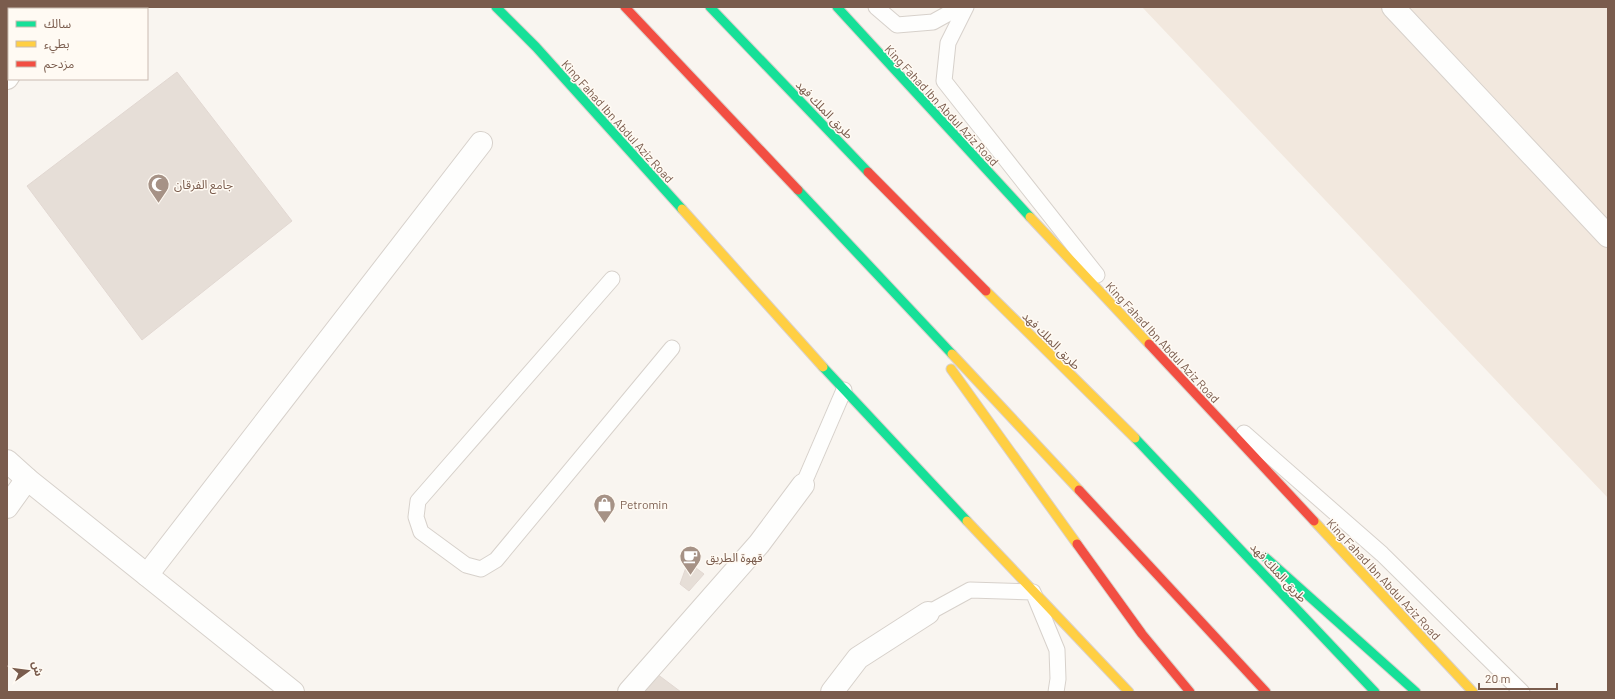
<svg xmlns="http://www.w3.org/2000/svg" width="1615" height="699" viewBox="0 0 1615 699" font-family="Barlow,'Noto Sans Arabic',sans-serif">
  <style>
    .residential { fill: #f2e8de }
    .building { fill: #e6ded7; stroke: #e2d8d2 }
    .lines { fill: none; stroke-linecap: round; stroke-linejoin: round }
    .lane-casing { stroke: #d7d1cb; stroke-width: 17 }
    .street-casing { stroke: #d7d1cb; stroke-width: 24 }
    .fast-casing { stroke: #dad1cc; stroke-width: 11 }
    .slow-casing { stroke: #dad1cc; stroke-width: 11 }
    .jam-casing { stroke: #dad1cc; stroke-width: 11 }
    .lane { stroke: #fefefd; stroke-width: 15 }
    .street { stroke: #fefefd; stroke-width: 22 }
    .fast { stroke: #16e098; stroke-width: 9 }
    .slow { stroke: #ffcf43; stroke-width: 9 }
    .jam { stroke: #f24e42; stroke-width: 9 }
    .labels { text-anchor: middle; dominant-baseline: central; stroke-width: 3; stroke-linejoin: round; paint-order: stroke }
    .street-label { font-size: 12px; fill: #7a5c4d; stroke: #fffaf3 }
    .poi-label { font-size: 12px; fill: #7a5c4d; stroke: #fffaf3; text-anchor: start }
  </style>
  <rect width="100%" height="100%" fill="#f9f5f0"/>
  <path class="residential" d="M1142 7H1608V498L1546 433Z"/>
  <g class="building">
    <path d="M177 72 292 221 142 340 27 186Z"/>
    <path d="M688 562 704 574 689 591 680 584Z"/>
    <path d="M657 674 681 692H644Z"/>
  </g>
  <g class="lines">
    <defs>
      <g id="lane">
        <path d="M876 7 897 25 933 22 960 7"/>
        <path d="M966 7 948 43 944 81 1097 275"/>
        <path d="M612 279 418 501 416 517 421 532 466 565 481 569 496 560 672 348"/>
        <path d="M1244 433 1382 554 1522 692"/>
        <path d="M803 485 844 390"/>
        <path d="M928 613 970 590 1033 592 1057 650 1058 679 1056 692"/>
      </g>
      <g id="street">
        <path d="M1393 7 1608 236"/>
        <path d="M63 9 65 7"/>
        <path d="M7 78 9 75"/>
        <path d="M7 461 27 479 293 692"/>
        <path d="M7 507 27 479"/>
        <path d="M147 575 481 143"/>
        <path d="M629 692 759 544 803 485"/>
        <path d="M832 692 858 658 928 613"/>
      </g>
      <g id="fast">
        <path d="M496 7 536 47 682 209"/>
        <path d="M710 7 868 172"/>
        <path d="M837 7 1030 217"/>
        <path d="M798 190 952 354"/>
        <path d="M823 367 967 521"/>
        <path d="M1135 438 1375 692"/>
        <path d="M1265 557 1416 692"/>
      </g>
      <g id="slow">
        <path d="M682 209 823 367"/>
        <path d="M1030 217 1149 344"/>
        <path d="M986 291 1135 438"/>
        <path d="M952 354 1079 490"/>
        <path d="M951 369 1077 544"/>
        <path d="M967 521 1129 692"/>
        <path d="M1314 521 1473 692"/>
      </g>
      <g id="jam">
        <path d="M625 7 798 190"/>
        <path d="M868 172 986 291"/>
        <path d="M1149 344 1314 521"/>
        <path d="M1079 490 1266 692"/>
        <path d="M1077 544 1142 634 1190 692"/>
      </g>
    </defs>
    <use href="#lane" class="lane-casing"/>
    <use href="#street" class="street-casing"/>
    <use href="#fast" class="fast-casing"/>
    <use href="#slow" class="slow-casing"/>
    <use href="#jam" class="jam-casing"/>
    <use href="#lane" class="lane"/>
    <use href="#street" class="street"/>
    <use href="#fast" class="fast"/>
    <use href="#slow" class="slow"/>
    <use href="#jam" class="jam"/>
  </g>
  <defs>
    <symbol id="mosque-pin" viewBox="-11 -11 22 30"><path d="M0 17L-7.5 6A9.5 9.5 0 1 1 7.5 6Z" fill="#a69286" stroke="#fffaf3"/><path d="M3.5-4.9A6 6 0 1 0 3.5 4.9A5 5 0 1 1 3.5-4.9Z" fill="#fff"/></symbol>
    <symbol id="shop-pin" viewBox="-11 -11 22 30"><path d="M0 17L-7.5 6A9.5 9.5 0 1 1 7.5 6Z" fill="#a69286" stroke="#fffaf3"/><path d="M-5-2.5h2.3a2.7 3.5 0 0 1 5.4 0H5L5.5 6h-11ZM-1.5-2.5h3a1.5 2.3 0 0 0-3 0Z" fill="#fff"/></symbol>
    <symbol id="cafe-pin" viewBox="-11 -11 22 30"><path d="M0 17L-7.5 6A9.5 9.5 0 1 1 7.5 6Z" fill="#a69286" stroke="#fffaf3"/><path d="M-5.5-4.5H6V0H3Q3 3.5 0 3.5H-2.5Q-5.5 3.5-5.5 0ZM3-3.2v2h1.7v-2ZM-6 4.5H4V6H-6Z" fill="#fff"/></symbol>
  </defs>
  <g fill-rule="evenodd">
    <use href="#mosque-pin" x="146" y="172" width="25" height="34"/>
    <use href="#shop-pin" x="592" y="492" width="25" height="34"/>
    <use href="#cafe-pin" x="678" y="544" width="25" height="34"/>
  </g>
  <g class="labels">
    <g class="street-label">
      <text transform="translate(942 105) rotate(47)">King Fahad Ibn Abdul Aziz Road</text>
      <text transform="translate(825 109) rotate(46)">طريق الملك فهد</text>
      <text transform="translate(618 121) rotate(48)">King Fahad Ibn Abdul Aziz Road</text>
      <text transform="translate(1052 340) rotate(45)">طريق الملك فهد</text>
      <text transform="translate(1163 342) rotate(47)">King Fahad Ibn Abdul Aziz Road</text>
      <text transform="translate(1279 572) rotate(47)">طريق الملك فهد</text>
      <text transform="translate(1384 579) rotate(47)">King Fahad Ibn Abdul Aziz Road</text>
    </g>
    <g class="poi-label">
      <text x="174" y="184">جامع الفرقان</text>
      <text x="620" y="504">Petromin</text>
      <text x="706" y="557">قهوة الطريق</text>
    </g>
  </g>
  <rect width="1615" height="699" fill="none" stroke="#7a5c4d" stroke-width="16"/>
  <rect x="8" y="8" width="140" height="72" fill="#fffaf3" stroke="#cabbb1"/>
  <rect x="16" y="21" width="20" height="6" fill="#16e098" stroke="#cabbb1"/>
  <text x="44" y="28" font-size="12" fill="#7a5c4d">سالك</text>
  <rect x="16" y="41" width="20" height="6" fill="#ffcf43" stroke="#cabbb1"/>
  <text x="44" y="48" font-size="12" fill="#7a5c4d">بطيء</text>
  <rect x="16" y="61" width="20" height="6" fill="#f24e42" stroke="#cabbb1"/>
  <text x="44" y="68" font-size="12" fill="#7a5c4d">مزدحم</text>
  <g transform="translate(28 671) rotate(76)" stroke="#fffaf3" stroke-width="3" paint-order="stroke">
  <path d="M0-3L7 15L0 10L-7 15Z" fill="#7a5c4d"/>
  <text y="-6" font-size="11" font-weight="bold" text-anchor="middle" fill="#7a5c4d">ش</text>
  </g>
  <path d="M1479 683v6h78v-6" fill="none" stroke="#7a5c4d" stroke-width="2"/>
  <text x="1485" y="683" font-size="12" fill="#7a5c4d" stroke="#fffaf3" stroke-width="3" paint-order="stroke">20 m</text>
</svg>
